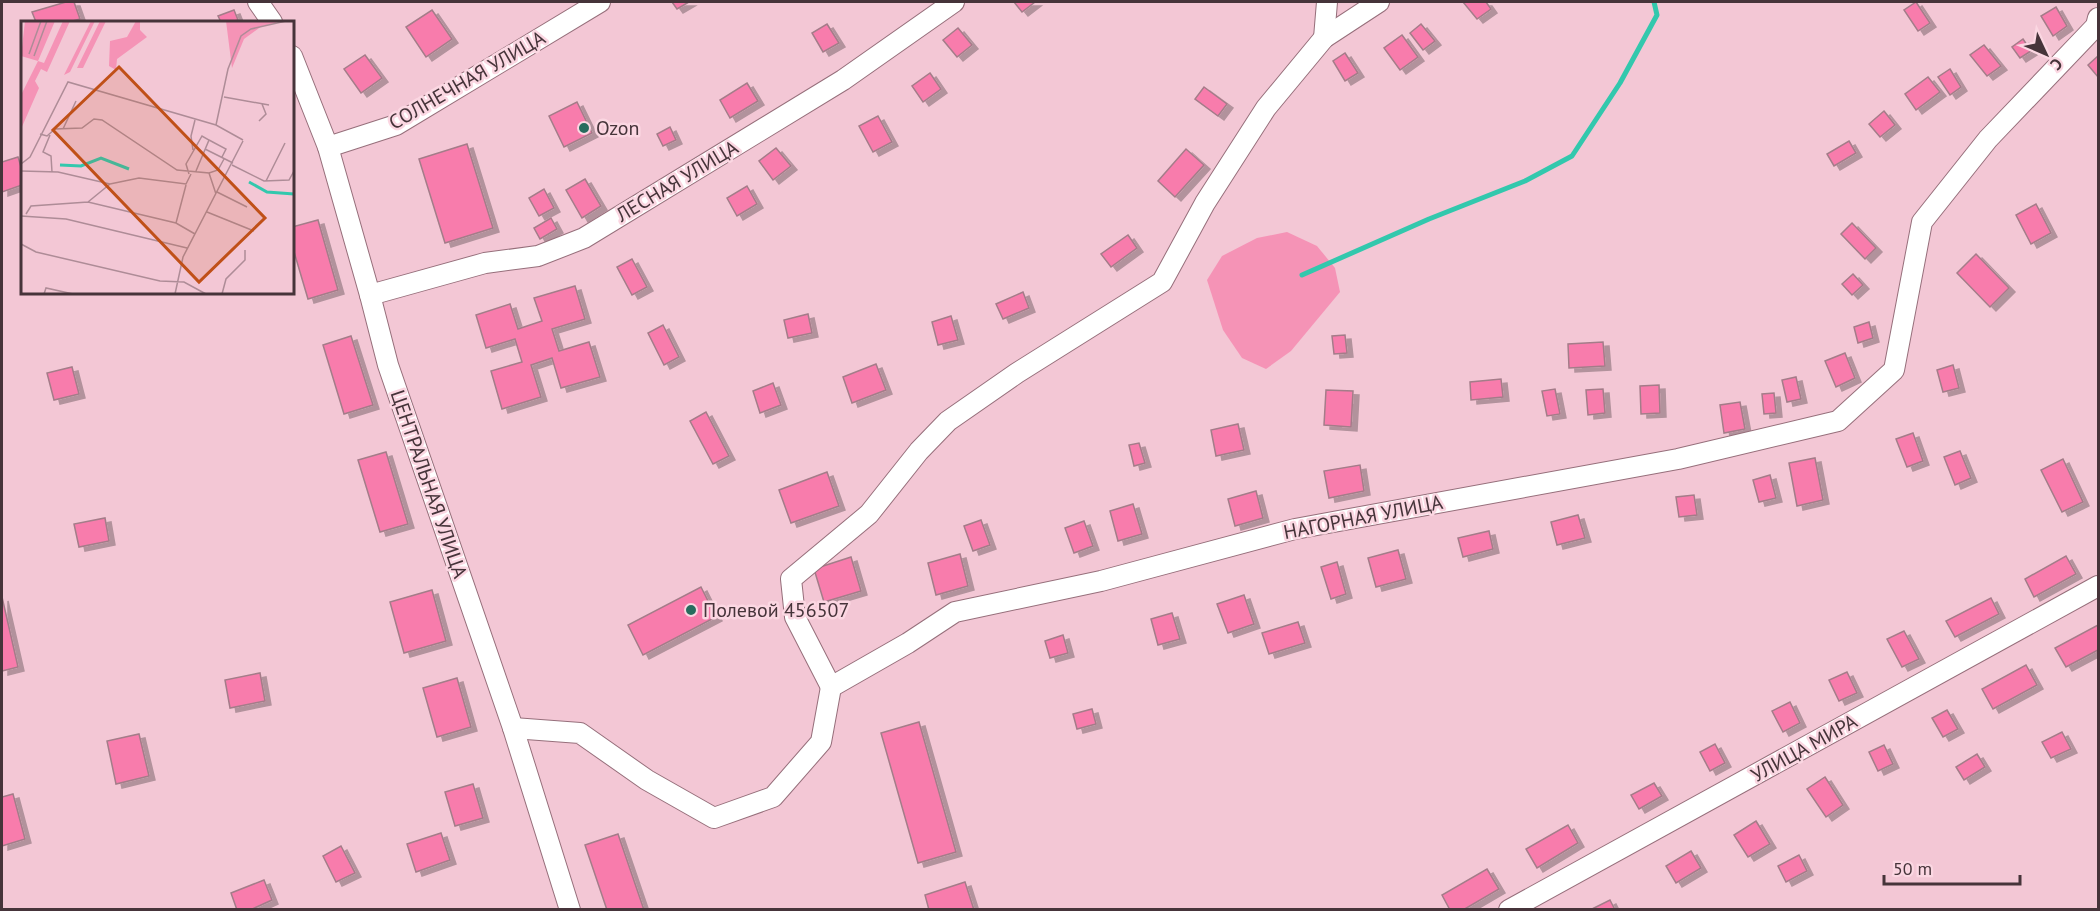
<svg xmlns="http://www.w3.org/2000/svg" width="2100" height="911" viewBox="0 0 2100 911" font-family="'PT Sans',sans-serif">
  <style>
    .green { fill: #f593b6 }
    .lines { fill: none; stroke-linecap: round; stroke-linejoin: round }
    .stream { stroke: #32c8ad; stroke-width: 5 }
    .building { fill: #f87cac; stroke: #a47c89; stroke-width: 1.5; filter: url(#shadow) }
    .minor-casing { stroke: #966f7b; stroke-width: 22 }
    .minor { stroke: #fff; stroke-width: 20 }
    .poi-dot { fill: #286c5e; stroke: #fbd7e2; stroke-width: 2 }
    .labels { text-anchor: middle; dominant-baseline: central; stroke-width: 5; stroke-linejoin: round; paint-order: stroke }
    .street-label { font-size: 20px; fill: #46343a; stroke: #fbd7e2 }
    .poi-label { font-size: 20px; fill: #46343a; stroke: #fbd7e2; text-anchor: start }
    .inset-river { fill: none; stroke: #32c8ad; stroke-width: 3 }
    .inset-road { fill: none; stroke: #ae8c97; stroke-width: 1.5 }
    .view { fill: #c05018; fill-opacity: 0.15; stroke: #c05018; stroke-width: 3 }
    .inset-edge { fill: none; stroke: #46343a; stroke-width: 3 }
  </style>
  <defs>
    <filter id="shadow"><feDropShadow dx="6" dy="4" stdDeviation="0" flood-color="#0004"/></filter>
  </defs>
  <rect width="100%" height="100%" fill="#f3c7d5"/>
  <path class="green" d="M1287 232 1317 246 1335 268 1340 292 1291 351 1266 369 1242 358 1223 330 1207 280 1222 256 1257 238Z"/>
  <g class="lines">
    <path class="stream" d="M1302 275 1429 219 1525 181 1572 156 1620 83 1657 15 1654 2"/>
  </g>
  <g class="building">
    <path d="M66 2H74L80 19 69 22H36L32 12Z"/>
    <path d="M672 2H689L677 9Z"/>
    <path d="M1014 2H1035L1022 12Z"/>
    <path d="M1463 2H1486L1491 9 1477 19Z"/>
    <path d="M1916 2 1930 23 1918 31 1904 10Z"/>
    <path d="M2056 7 2067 26 2053 36 2041 16Z"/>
    <path d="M234 10 238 20 231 22H221L218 16Z"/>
    <path d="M432 10 452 39 426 57 406 27Z"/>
    <path d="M827 24 839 43 823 52 812 33Z"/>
    <path d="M1421 24 1435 41 1423 50 1410 33Z"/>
    <path d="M958 28 972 45 957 57 943 40Z"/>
    <path d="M1402 35 1418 57 1400 70 1384 48Z"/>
    <path d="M2023 39 2031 51 2020 58 2012 47Z"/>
    <path d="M1984 45 2001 66 1987 76 1970 55Z"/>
    <path d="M1345 53 1358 73 1345 81 1333 61Z"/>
    <path d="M365 55 382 78 361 93 344 69Z"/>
    <path d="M2098 56V77L2088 65Z"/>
    <path d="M1950 69 1961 87 1950 95 1938 77Z"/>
    <path d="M930 73 941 89 923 102 912 86Z"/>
    <path d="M1928 77 1940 92 1916 110 1905 94Z"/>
    <path d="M747 83 758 101 730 118 720 100Z"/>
    <path d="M1204 87 1227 104 1218 116 1195 99Z"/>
    <path d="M577 102 592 133 564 147 549 116Z"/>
    <path d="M1884 111 1895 125 1880 137 1869 124Z"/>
    <path d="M878 116 892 142 873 152 859 126Z"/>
    <path d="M670 127 676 140 663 146 657 134Z"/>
    <path d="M1849 141 1856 153 1834 166 1827 154Z"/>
    <path d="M467 144 493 228 445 243 419 159Z"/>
    <path d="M776 148 791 166 773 180 759 161Z"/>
    <path d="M1186 149 1204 165 1175 197 1158 181Z"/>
    <path d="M18 157 22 170V185L2 192V162Z"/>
    <path d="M585 179 601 206 582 218 566 190Z"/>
    <path d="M747 186 757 204 737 216 727 198Z"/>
    <path d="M544 189 554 208 539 216 529 198Z"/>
    <path d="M2036 204 2051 233 2031 244 2016 215Z"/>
    <path d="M551 218 557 229 540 239 534 228Z"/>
    <path d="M318 220 338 290 308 299 292 245V227Z"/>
    <path d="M1852 223 1876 248 1865 259 1841 234Z"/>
    <path d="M1128 235 1137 248 1111 267 1101 254Z"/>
    <path d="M1976 254 2009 288 1990 307 1957 273Z"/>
    <path d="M632 259 647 287 632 295 617 267Z"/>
    <path d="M1853 274 1863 285 1852 295 1842 284Z"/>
    <path d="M575 286 585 319 552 329 559 351 589 342 600 377 561 388 552 358 531 365 541 397 502 409 491 371 522 362 515 339 486 348 476 315 510 304 518 329 542 321 534 298Z"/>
    <path d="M1023 292 1029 308 1003 319 996 304Z"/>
    <path d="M808 314 812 333 788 338 784 320Z"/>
    <path d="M951 316 958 340 938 345 932 322Z"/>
    <path d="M1869 322 1873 338 1858 343 1854 327Z"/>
    <path d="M663 325 679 357 664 365 648 333Z"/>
    <path d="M1345 335 1347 353 1334 354 1332 336Z"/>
    <path d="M351 336 373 405 344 414 323 345Z"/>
    <path d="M1603 342 1605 366 1569 368 1568 344Z"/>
    <path d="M1845 353 1855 378 1836 387 1825 361Z"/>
    <path d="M876 364 886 390 852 403 843 377Z"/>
    <path d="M1953 365 1959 388 1943 392 1937 370Z"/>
    <path d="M72 367 79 394 54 400 47 373Z"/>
    <path d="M1796 377 1801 399 1787 402 1782 380Z"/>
    <path d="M1501 379 1503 397 1471 400 1470 382Z"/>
    <path d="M773 383 781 405 760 413 753 391Z"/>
    <path d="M1659 385 1660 413 1641 414 1640 386Z"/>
    <path d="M1555 389 1560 414 1547 416 1542 391Z"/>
    <path d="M1603 389 1605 413 1588 415 1586 390Z"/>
    <path d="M1326 390 1353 391 1351 427 1324 425Z"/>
    <path d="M1774 393 1776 413 1764 414 1762 394Z"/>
    <path d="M1740 402 1745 429 1724 433 1720 405Z"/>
    <path d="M706 412 729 456 713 464 690 421Z"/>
    <path d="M1238 424 1244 450 1216 456 1211 430Z"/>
    <path d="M1913 433 1923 461 1907 467 1896 439Z"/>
    <path d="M1139 443 1145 463 1134 466 1129 445Z"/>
    <path d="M1960 451 1971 478 1955 485 1944 457Z"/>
    <path d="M386 452 408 524 380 532 358 460Z"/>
    <path d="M1815 458 1823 500 1797 506 1789 463Z"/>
    <path d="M2063 459 2083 502 2062 512 2041 470Z"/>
    <path d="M1360 465 1364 491 1329 498 1324 471Z"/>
    <path d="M827 472 839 506 791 523 779 490Z"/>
    <path d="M1770 475 1776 498 1759 502 1753 480Z"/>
    <path d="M1256 491 1263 518 1235 526 1228 499Z"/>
    <path d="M1694 495 1697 515 1679 517 1676 497Z"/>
    <path d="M1133 504 1142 534 1118 541 1110 511Z"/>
    <path d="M1578 515 1585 538 1557 545 1551 522Z"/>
    <path d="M105 518 109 541 79 547 74 524Z"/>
    <path d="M981 520 990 545 973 551 964 526Z"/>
    <path d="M1084 521 1093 546 1074 553 1065 528Z"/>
    <path d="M1489 531 1493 549 1463 557 1458 538Z"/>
    <path d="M1398 550 1406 579 1376 587 1368 558Z"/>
    <path d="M960 554 968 586 936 595 928 563Z"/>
    <path d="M2066 556 2076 574 2034 597 2025 579Z"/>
    <path d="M851 557 861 591 824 602 814 569Z"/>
    <path d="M1337 562 1346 594 1331 599 1321 567Z"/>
    <path d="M701 587 716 617 643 655 628 625Z"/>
    <path d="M432 590 446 641 404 653 390 602Z"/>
    <path d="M1244 595 1254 624 1228 633 1217 604Z"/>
    <path d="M2 597 18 667 2 671Z"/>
    <path d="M1991 598 1999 614 1955 637 1946 621Z"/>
    <path d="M1172 613 1180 639 1158 645 1151 619Z"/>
    <path d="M1298 622 1305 643 1269 654 1262 633Z"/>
    <path d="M2098 625V650L2066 667 2055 648Z"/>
    <path d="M1904 631 1919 659 1902 667 1887 639Z"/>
    <path d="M1063 635 1068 653 1050 658 1045 641Z"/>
    <path d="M2026 665 2037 685 1993 709 1982 689Z"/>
    <path d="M1847 672 1857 693 1839 701 1829 680Z"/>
    <path d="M260 673 265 701 230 708 225 680Z"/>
    <path d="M457 678 471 727 437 737 423 688Z"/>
    <path d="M1790 702 1800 723 1783 732 1772 711Z"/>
    <path d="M1092 709 1096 724 1077 729 1073 714Z"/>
    <path d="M1947 710 1958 729 1943 737 1932 718Z"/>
    <path d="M919 722 956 852 918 863 881 733Z"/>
    <path d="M2062 732 2071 749 2051 758 2042 742Z"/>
    <path d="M139 734 149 776 116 784 107 741Z"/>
    <path d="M1715 744 1725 763 1710 771 1700 752Z"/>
    <path d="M1884 745 1893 764 1878 771 1869 752Z"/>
    <path d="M1977 754 1985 767 1964 780 1956 767Z"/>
    <path d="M1825 777 1843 805 1826 817 1807 789Z"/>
    <path d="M1654 783 1662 796 1639 809 1631 795Z"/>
    <path d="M473 784 483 818 455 826 445 792Z"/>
    <path d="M13 794 25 839 2 846V797Z"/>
    <path d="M1756 821 1770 844 1748 857 1734 835Z"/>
    <path d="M1568 825 1578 843 1537 868 1526 849Z"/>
    <path d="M441 833 450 860 416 872 407 844Z"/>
    <path d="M618 834 644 910H607L585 845Z"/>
    <path d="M341 846 355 873 336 882 323 856Z"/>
    <path d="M1691 851 1701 868 1676 883 1666 866Z"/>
    <path d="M1799 855 1807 871 1786 882 1778 866Z"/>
    <path d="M1487 869 1499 889 1463 910H1450L1442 895Z"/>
    <path d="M264 880 272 900 250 910H237L231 893Z"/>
    <path d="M965 882 974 910H929L925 895Z"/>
    <path d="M1610 900 1615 910H1590Z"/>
  </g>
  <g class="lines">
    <defs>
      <g id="minor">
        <path d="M258 2 272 22"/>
        <path d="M1324 38 1327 2"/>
        <path d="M292 56 328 147 370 295 388 365 513 728 570 910"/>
        <path d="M328 147 396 125 600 2"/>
        <path d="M370 295 485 263 538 256 584 238 843 80 954 2"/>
        <path d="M831 687 795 617 791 579 869 514 919 451 948 421 1017 373 1162 282 1205 203 1266 108 1324 38 1379 2"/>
        <path d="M513 728 580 733 647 780 714 818 773 797 821 742 831 687 908 643 955 612 1101 581 1295 529 1678 459 1838 421 1894 370 1922 222 1988 139 2096 26 2098 18"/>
        <path d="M1509 910 2098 586"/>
      </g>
    </defs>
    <use href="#minor" class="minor-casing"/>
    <use href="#minor" class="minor"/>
  </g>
  <g class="poi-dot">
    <circle cx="584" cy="128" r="6"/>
    <circle cx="691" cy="610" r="6"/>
  </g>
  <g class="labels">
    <g class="street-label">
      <text transform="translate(467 80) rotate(-30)">СОЛНЕЧНАЯ УЛИЦА</text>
      <text transform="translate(677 181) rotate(-31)">ЛЕСНАЯ УЛИЦА</text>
      <text transform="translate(429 484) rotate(71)">ЦЕНТРАЛЬНАЯ УЛИЦА</text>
      <text transform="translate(1363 517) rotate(-11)">НАГОРНАЯ УЛИЦА</text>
      <text transform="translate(1804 748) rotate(-29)">УЛИЦА МИРА</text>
    </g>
    <g class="poi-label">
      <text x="596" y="128">Ozon</text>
      <text x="703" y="610">Полевой 456507</text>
    </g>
  </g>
  <g transform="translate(21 21)">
    <rect width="273" height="273" fill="#f3c7d5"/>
    <path d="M4 0H34L17 40 23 42 42 0H49L26 51 20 48 14 60 18 67 0 108V74L17 40 0 35ZM70 0H74L49 51 43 54ZM79 0H85L62 47H56ZM115 0H119V9L126 16 96 38 95 49 88 45 89 20 106 16ZM205 0H254L255 2 241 5 223 18 211 47Z" fill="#f593b6"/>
    <path class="inset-river" d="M39 144 60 145 80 137 108 148M228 161 246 171 273 173"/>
    <path class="inset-road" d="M8 33 20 0M13 35 26 0M203 76 248 84M238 100 245 93 241 83M195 104 207 48 220 15 230 8 265 0M42 108 55 80M19 113 26 115 34 108 61 107 73 98 81 99 156 149 188 152 195 173M29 114 22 131 30 135 31 151M188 119 205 128 201 136M184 128 212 142M172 129 170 115 174 99M0 143 9 136 47 61 195 104 222 119M211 144 243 160 268 159 273 150M0 150 37 151 89 163 118 157 165 163 170 153M188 152 197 149 203 138M168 153 165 143 181 115 188 119 175 150M245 160 264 122M196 171 226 186M67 181 89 163M186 191 233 210M5 193 10 185 67 181 155 202 174 213M0 195 45 198 166 227M155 202 165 164M0 223 15 231 139 260 163 261 185 273M23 273 25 267 52 273M154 273 162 236 222 120M201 273 205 258 224 239V229"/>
    <path class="view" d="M98 46 244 197 178 261 32 109Z"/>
    <rect width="273" height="273" class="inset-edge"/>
  </g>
  <rect width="2100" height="911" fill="none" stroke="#46343a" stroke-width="6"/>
  <g transform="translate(2046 54) rotate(134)" stroke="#fbd7e2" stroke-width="4.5" paint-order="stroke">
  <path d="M0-4.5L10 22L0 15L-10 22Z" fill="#46343a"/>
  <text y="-9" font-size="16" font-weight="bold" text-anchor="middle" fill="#46343a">С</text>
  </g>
  <path d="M1884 875v9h136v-9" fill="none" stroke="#46343a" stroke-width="3"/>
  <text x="1893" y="875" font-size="18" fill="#46343a" stroke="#fbd7e2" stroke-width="4.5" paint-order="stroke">50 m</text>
</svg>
